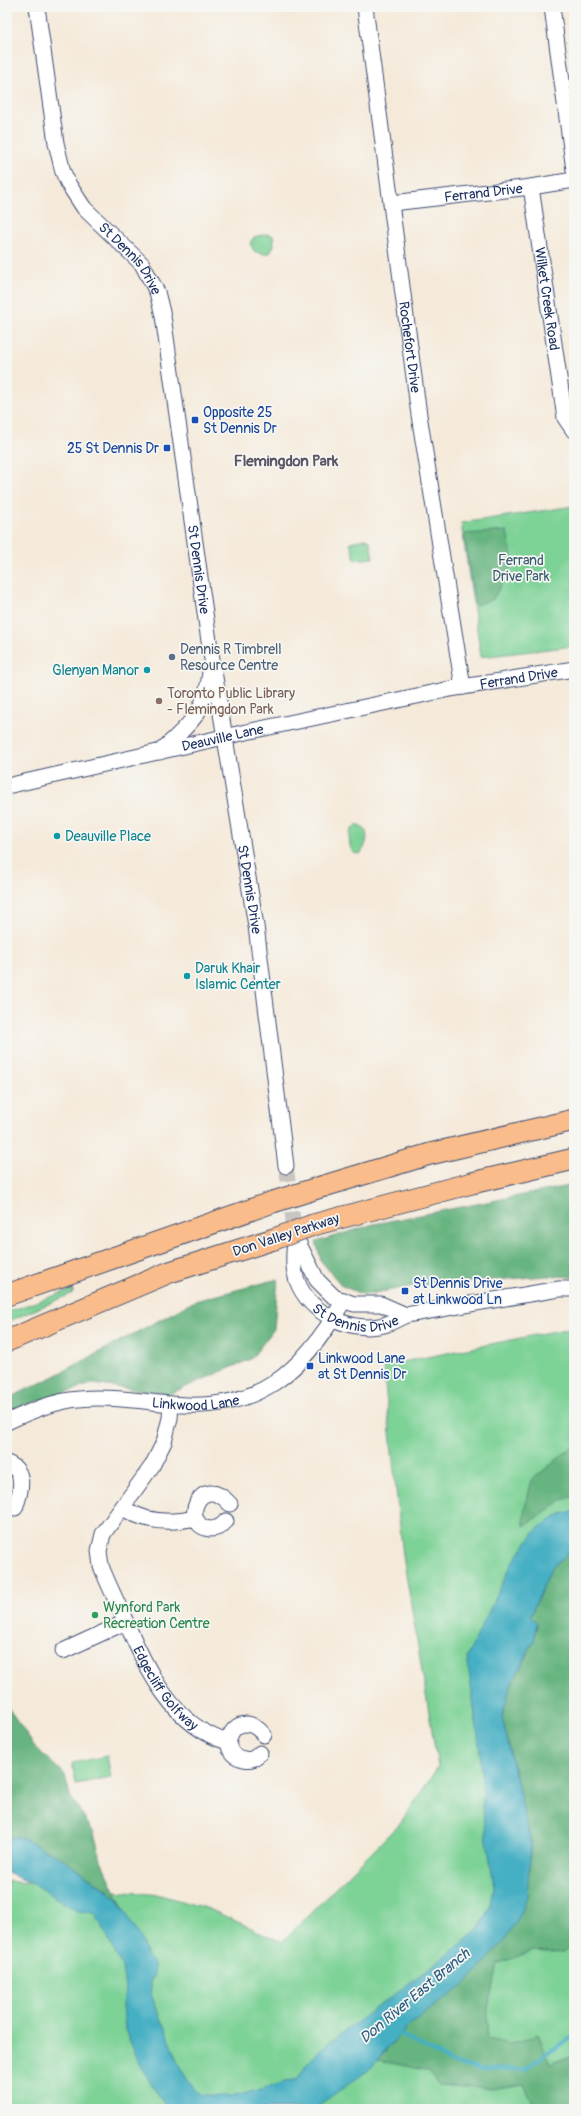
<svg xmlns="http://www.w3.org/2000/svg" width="581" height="2116" viewBox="0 0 581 2116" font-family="Pangolin,sans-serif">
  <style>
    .green { fill: #7dd296; stroke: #4c807a }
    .forest { fill: #66b47f; stroke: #40726e }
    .water { fill: #44afc3; stroke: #306f90 }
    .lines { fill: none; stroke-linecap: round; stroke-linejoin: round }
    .stream { stroke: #44afc3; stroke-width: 4 }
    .minor-tunnel { stroke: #c9c5c1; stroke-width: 15; stroke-dasharray: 15 8; stroke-linecap: butt }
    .minor-casing { stroke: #3c4b71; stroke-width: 17 }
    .highway-casing { stroke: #3c4b71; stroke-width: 23 }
    .minor { stroke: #fff; stroke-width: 15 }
    .highway { stroke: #f9bc8a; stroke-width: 21 }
    .highway-bridge-casing { stroke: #3c4b71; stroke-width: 23; stroke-linecap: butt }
    .highway-bridge { stroke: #f9bc8a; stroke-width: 21 }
    .transit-dot { fill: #1a4fb4; stroke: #f6f6f2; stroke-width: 1.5 }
    .service-dot { fill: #5c6f8a; stroke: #f6f6f2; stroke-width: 1.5 }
    .culture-dot { fill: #0f9aa8; stroke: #f6f6f2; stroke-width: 1.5 }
    .education-dot { fill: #8d6e63; stroke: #f6f6f2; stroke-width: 1.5 }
    .leisure-dot { fill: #2e9e5b; stroke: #f6f6f2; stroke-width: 1.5 }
    .labels { text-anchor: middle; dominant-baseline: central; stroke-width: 3.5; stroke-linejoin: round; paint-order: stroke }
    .street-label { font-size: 14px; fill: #1b2f5e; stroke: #f6f6f2 }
    .transit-label { font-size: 14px; fill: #164399; stroke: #f6f6f2; text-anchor: start }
    .park-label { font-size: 14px; fill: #34586c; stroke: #f6f6f2 }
    .service-label { font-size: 14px; fill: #4e5e75; stroke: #f6f6f2; text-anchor: start }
    .culture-label { font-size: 14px; fill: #0d838f; stroke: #f6f6f2; text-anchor: start }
    .education-label { font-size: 14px; fill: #785e54; stroke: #f6f6f2; text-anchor: start }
    .leisure-label { font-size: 14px; fill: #27864d; stroke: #f6f6f2; text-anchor: start }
    .neighbourhood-label { font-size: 15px; font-weight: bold; fill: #5b5464; stroke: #f6f6f2 }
    .water-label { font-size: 15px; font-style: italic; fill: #295c81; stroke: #f6f6f2 }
  </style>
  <rect width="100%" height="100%" fill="#f6f6f2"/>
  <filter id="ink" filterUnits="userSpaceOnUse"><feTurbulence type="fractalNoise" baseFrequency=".025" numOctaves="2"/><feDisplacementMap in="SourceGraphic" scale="8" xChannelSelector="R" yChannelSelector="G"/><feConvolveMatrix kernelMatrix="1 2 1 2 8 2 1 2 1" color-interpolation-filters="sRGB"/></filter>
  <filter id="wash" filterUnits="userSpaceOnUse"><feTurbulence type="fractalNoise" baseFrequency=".012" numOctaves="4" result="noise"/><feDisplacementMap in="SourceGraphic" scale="16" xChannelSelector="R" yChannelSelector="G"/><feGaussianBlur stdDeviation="0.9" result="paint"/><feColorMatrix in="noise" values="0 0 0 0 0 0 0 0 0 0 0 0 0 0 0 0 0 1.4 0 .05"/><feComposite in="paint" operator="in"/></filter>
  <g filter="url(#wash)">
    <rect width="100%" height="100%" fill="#f5eada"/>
    <g class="green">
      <path d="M268 234 273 236 274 245 270 253 262 254 254 251 250 243 254 237Z"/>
      <path d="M574 506V646L481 657 461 523Z"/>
      <path d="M366 539 370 541 373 558 355 560 350 542Z"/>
      <path d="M357 825C372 828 367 846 360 854L353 853C348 845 347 829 357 825Z"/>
      <path d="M73 1289V1293L7 1322V1312Z"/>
      <path d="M574 1329V2109H7V1881L160 1895 209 1909 282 1942 401 1822 438 1767 403 1556 383 1366 560 1330Z"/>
      <path d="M107 1756 111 1777 76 1784 72 1763Z"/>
    </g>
    <g class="forest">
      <path d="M507 531 513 563 493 599 475 605 464 534Z"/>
      <path d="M574 1185V1277L548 1276 413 1286 364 1295 342 1286 321 1261 316 1242 374 1224Z"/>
      <path d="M278 1279 274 1329 251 1359 169 1394 92 1384 16 1408 7 1407V1399L53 1377 195 1301Z"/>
      <path d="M574 1445V1496L562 1500 524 1526V1512L532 1480Z"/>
      <path d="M574 1549V1943L563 1953 533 1951 497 1964 488 2007 487 2039 511 2044 538 2034 550 2064 571 2056 574 2057V2109H536L524 2084 491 2089 438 2085 429 2071 378 2060 400 2034 424 2013 463 1986 531 1843 502 1716 510 1688 534 1640 537 1623 530 1616 552 1567Z"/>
      <path d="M7 1706 35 1747 65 1775 70 1796 94 1833 101 1860 125 1912 110 1892 62 1858 17 1836 7 1839Z"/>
    </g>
    <path class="water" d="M574 1511V1549L552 1567 530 1616 537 1623 534 1640 510 1688 502 1716 531 1843 527 1896 521 1914 502 1944 463 1986 424 2013 400 2034 370 2069 313 2109H168L142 2069 125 2030 123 2006 125 1989 122 1967 97 1916 94 1913 77 1911 35 1885 7 1873V1839L17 1836 62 1858 116 1897 141 1938 146 1955 154 1965V1974L150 1982 151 1994 182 2070 194 2088 203 2096H236L297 2079 318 2051 451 1952 478 1930 491 1905 494 1886 484 1822 480 1751 467 1657 512 1563 537 1529 561 1514Z"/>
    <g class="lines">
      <path class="stream" d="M396 2032 452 2063 480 2069 525 2070 537 2060 574 2036"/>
    </g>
  </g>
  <g filter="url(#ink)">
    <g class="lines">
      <path class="minor-tunnel" d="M286 1166 295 1236"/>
      <defs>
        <g id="minor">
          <path id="s1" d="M37 7 56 143 63 172 69 185 84 208 142 264 157 292 163 316 209 641 256 926 286 1166"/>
          <path id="s2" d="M365 7 419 415 463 687"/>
          <path d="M552 7 574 170"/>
          <path id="s3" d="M531 187 565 418 574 431"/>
          <path id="s4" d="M392 203 531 187 574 180"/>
          <path d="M160 752C188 725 206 714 210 672"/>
          <path id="s5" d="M7 786 246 732 450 689 574 669"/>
          <path id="s6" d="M295 1236C295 1247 292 1261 295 1273 302 1310 348 1334 384 1325 391 1323 399 1318 406 1315L559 1289H574"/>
          <path d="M296 1238 317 1280 334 1297 354 1304H381L406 1315"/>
          <path id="s7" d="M171 1404 170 1418 164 1442 152 1466 103 1534 99 1551 101 1566C108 1584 117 1602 125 1620 147 1669 172 1726 228 1742"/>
          <path id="s8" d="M7 1422C30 1411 54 1401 79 1399 110 1396 139 1401 170 1404 258 1413 302 1373 344 1300"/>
          <path d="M7 1463C27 1471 21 1492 15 1508"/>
          <path d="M123 1508C145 1522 170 1524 195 1518"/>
          <path d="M226 1521C222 1526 217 1529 210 1529 179 1525 200 1470 230 1504"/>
          <path d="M63 1651 126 1622"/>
          <path d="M260 1753C255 1758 251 1761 244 1759 212 1754 236 1702 264 1735"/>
        </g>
        <g id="highway">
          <path d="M324 1186 430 1154 574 1120"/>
          <path d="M313 1225 472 1183 574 1159"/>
          <path d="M7 1295 273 1202"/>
          <path d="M7 1341 170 1272 274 1239"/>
        </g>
      </defs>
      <use href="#minor" class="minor-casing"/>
      <use href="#highway" class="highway-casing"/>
      <use href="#minor" class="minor"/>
      <use href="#highway" class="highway"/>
      <defs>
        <g id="highway-bridge">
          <path d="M273 1202 324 1186"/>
          <path d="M274 1239 313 1225"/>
        </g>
      </defs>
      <use href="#highway-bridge" class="highway-bridge-casing"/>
      <use href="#highway-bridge" class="highway-bridge"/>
    </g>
  </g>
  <g class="transit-dot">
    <rect x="191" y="416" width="8" height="8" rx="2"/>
    <rect x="163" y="444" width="8" height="8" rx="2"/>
    <rect x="401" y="1287" width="8" height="8" rx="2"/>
    <rect x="306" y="1362" width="8" height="8" rx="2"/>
  </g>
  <circle class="service-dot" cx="172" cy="657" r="4"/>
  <g class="culture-dot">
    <circle cx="147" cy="670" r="4"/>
    <circle cx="57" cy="836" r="4"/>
    <circle cx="187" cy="976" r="4"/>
  </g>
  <circle class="education-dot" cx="159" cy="701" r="4"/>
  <circle class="leisure-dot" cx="95" cy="1615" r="4"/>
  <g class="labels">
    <g class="street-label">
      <text stroke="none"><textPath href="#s4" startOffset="92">Ferrand Drive</textPath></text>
      <text stroke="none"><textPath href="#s1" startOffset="278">St Dennis Drive</textPath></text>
      <text stroke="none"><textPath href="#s3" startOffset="113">Wilket Creek Road</textPath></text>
      <text stroke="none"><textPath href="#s2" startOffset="343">Rochefort Drive</textPath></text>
      <text stroke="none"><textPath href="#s1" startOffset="602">St Dennis Drive</textPath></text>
      <text stroke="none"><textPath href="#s5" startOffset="523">Ferrand Drive</textPath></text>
      <text stroke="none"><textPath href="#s5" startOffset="221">Deauville Lane</textPath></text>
      <text stroke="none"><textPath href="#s1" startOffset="926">St Dennis Drive</textPath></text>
      <text transform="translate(286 1235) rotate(-18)">Don Valley Parkway</text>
      <text stroke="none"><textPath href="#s6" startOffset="121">St Dennis Drive</textPath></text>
      <text stroke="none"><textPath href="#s8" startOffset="193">Linkwood Lane</textPath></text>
      <text stroke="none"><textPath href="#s7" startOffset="321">Edgecliff Golfway</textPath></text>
    </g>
    <g class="transit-label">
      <text x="203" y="412">Opposite 25<tspan x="203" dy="16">St Dennis Dr</tspan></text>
      <text x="159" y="448" text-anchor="end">25 St Dennis Dr</text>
      <text x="413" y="1283">St Dennis Drive<tspan x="413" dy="16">at Linkwood Ln</tspan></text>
      <text x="318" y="1358">Linkwood Lane<tspan x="318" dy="16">at St Dennis Dr</tspan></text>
    </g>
    <g class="park-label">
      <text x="521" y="560">Ferrand<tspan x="521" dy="16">Drive Park</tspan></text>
    </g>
    <g class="service-label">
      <text x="180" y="649">Dennis R Timbrell<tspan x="180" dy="16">Resource Centre</tspan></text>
    </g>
    <g class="culture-label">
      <text x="139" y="670" text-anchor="end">Glenyan Manor</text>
      <text x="65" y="836">Deauville Place</text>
      <text x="195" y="968">Daruk Khair<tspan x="195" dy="16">Islamic Center</tspan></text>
    </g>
    <g class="education-label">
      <text x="167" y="693">Toronto Public Library<tspan x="167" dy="16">- Flemingdon Park</tspan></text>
    </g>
    <g class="leisure-label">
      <text x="103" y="1607">Wynford Park<tspan x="103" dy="16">Recreation Centre</tspan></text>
    </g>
    <g class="neighbourhood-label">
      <text x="286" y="461">Flemingdon Park</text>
    </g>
    <g class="water-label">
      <text transform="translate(415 1996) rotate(-40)">Don River East Branch</text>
    </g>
  </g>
  <rect width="581" height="2116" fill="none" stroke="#f6f6f2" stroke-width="24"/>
</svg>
